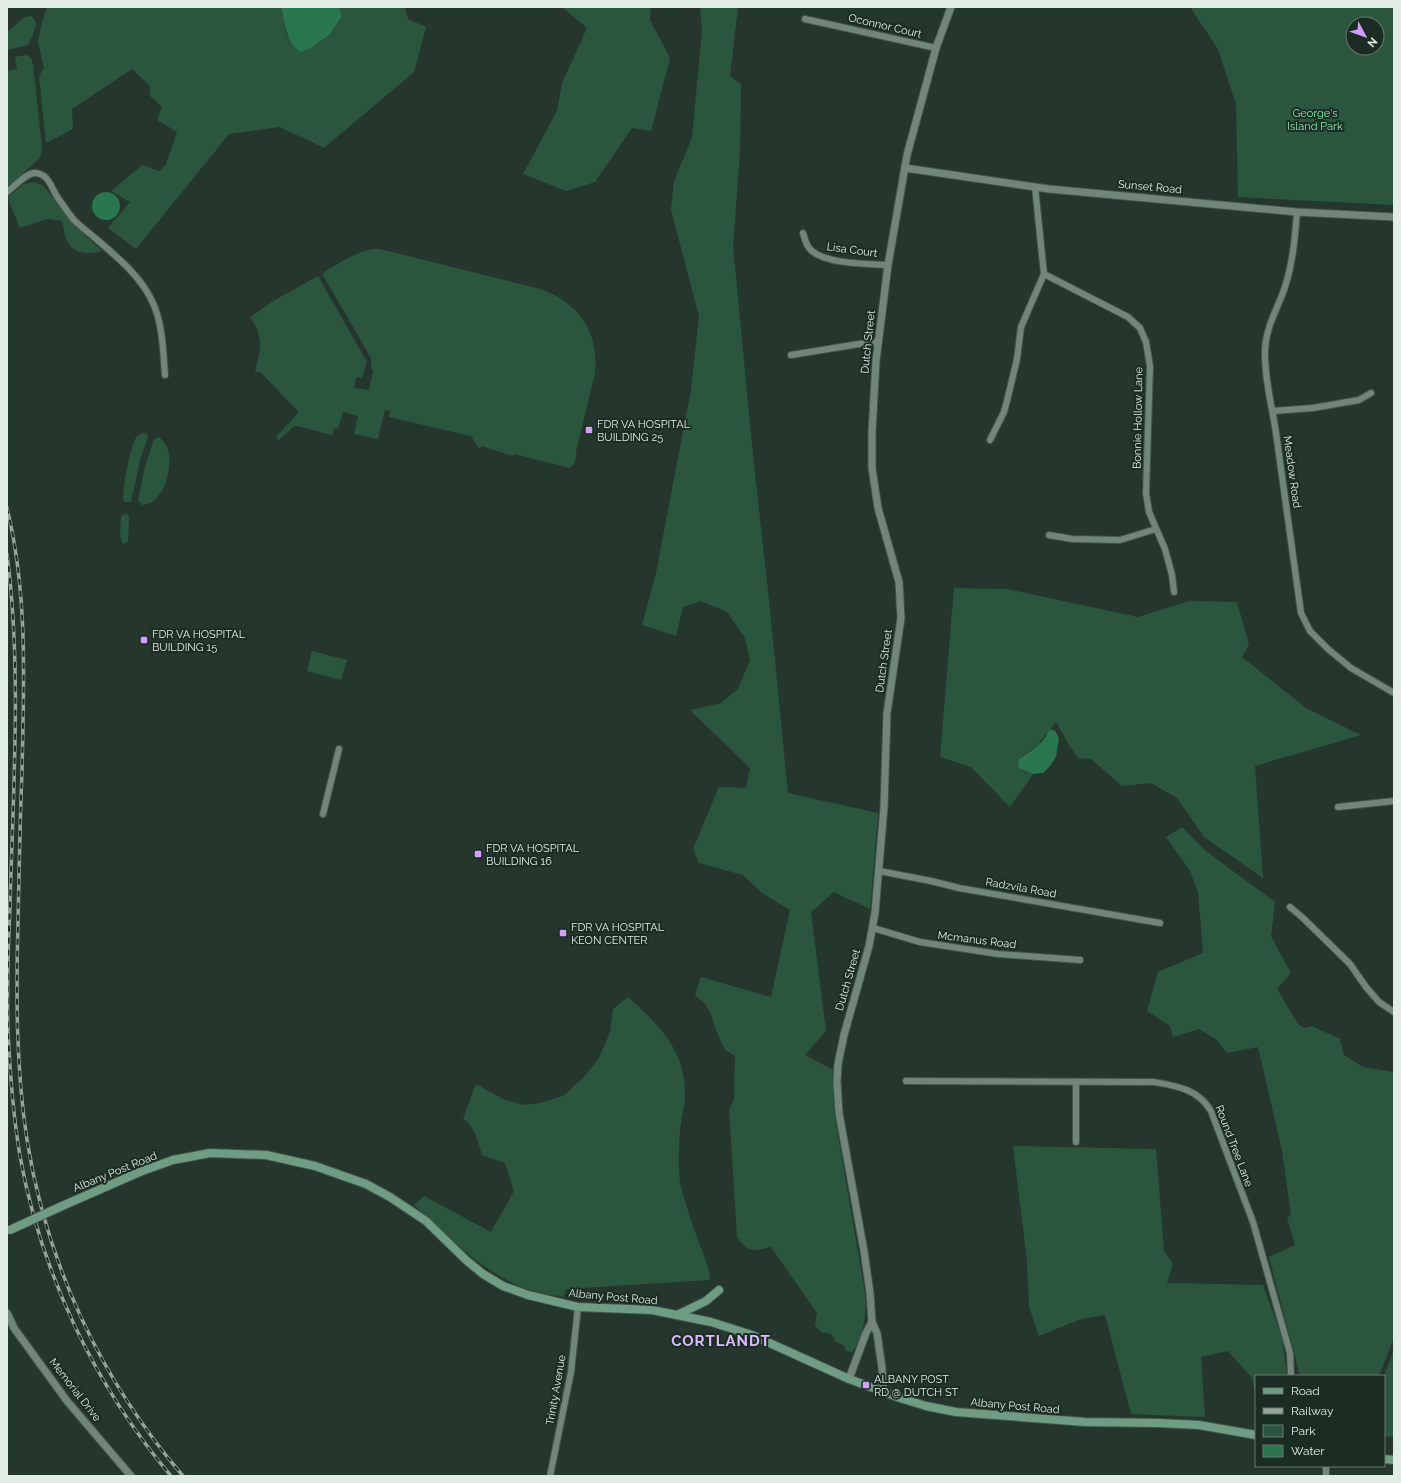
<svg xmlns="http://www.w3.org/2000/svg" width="1401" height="1483" viewBox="0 0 1401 1483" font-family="Raleway,sans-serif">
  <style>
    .green { fill: #2b563e; fill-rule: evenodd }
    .water { fill: #29764f }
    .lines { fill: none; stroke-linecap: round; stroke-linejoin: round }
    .minor-casing { stroke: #43544a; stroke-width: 8 }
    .tertiary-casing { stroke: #43544a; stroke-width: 9 }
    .secondary-casing { stroke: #43544a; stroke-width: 10 }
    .minor { stroke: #718679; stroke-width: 6 }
    .tertiary { stroke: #718679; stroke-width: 7 }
    .secondary { stroke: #6e9d83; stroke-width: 8 }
    .rail-casing { stroke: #95a39a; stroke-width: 3.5 }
    .rail { stroke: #1b2d22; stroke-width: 2; stroke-dasharray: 6; stroke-linecap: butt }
    .secondary-bridge-casing { stroke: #43544a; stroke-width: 10; stroke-linecap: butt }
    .secondary-bridge { stroke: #6e9d83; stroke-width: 8 }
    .poi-dot { fill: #d19dfe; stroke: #1b2d22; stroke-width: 1.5 }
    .labels { text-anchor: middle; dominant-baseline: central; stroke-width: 4; stroke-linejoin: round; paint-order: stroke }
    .street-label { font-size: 11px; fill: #e1ece5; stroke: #1b2d22 }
    .park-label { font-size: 11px; fill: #82eab0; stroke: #1b2d22 }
    .poi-label { font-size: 11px; fill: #e1ece5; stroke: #1b2d22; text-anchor: start }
    .district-label { font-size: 15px; font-weight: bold; letter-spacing: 1px; fill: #debbff; stroke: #1b2d22 }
  </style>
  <rect width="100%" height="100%" fill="#25372c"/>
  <g class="green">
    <path d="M47 7H281L287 36 342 16 339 7H405L408 19 426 27 414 72 324 148 280 127 229 134 136 249 108 228 130 202 111 191 142 165 159 171 166 165 177 132 157 120 162 107 150 96V86L132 69 72 109 73 129 46 143 39 76 44 68 38 42 41 26Z"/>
    <path d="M562 7H651L650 20 670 58 651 131 632 128 595 182 566 191 523 174 557 111 562 83 587 28Z"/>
    <path d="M700 7H738L730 76 741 84 740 153 733 246 753 455 769 600 788 793 878 813 870 909 834 892 811 912 826 1031 805 1055 833 1070 834 1112 866 1299C865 1318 864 1337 852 1352L846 1351 844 1345 836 1342 831 1334 821 1332 815 1325 817 1313 771 1247C753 1251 750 1254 737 1237L729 1109 734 1100 735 1056 725 1050 716 1030 711 1014 705 1004 695 995 701 977 771 997 790 910 762 893 743 875 699 863 693 849 719 787 746 788 750 768 690 710 721 703 738 689 750 660 745 638 727 612 701 601 683 607 676 636 642 625 656 573 691 390 699 316 671 210 674 181 692 138 702 31Z"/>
    <path d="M1190 7H1394V205L1238 197 1236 104 1218 49ZM1353 24H1377V48H1353Z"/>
    <path d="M31 16C41 23 32 36 28 45L7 50V32L25 17Z"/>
    <path d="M26 55 31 58 33 64 42 148 40 158 7 187V71L17 69 15 57Z"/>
    <path d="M33 182 43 185 75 226 102 251C90 254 74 255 67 241 64 235 64 227 62 221L47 219 20 228 9 202 8 197 24 184Z"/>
    <path d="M373 249H380L540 289C579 303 599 331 595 373L576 452C577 459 575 463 570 468L514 454 513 456 482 446 479 449 471 436 389 417 390 411 385 410 378 439 354 434 358 416 343 412 338 429 334 428 332 435 297 426 293 427 279 440 276 437 299 412 261 373 255 371C261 349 264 337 250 317L275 300 318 276 367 362 362 378 356 377 354 388 369 390 373 371 371 368V358L323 275V273C339 263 355 252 373 249Z"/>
    <path d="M143 433 147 434 148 437 140 460 131 502H124C121 493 131 443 137 436 139 434 141 434 143 433Z"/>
    <path d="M159 437C162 440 165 442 167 447 174 464 165 504 142 505L138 501 144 470 154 439Z"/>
    <path d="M125 514 128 515 129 518 128 542 124 544 122 543 120 536 121 516Z"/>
    <path d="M954 588 1007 589 1138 617 1189 601 1237 602 1249 644 1242 657 1306 708 1361 735 1255 766 1263 878 1204 837 1177 798 1151 783 1122 786 1091 759 1078 758 1069 745 1056 722 1036 747 1022 756 1019 768 1033 774 1010 807 971 767 940 757Z"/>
    <path d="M312 651 347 660 341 680 307 671Z"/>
    <path d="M1182 827 1207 852 1275 902 1271 936 1291 973 1277 989 1298 1024 1304 1028 1312 1026 1340 1039 1344 1055 1363 1067 1394 1072V1338L1379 1376H1300L1269 1257 1295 1245 1287 1218 1291 1214 1282 1151 1258 1047 1227 1053 1217 1040 1199 1029 1173 1037 1170 1026 1147 1011 1158 972 1203 953 1198 892 1190 871 1166 837Z"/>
    <path d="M628 997C661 1026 687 1053 685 1099 684 1109 681 1119 680 1129 679 1147 678 1166 680 1183 681 1189 683 1195 685 1201 691 1223 700 1245 708 1267L710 1274 709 1280 566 1289 564 1297C554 1295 543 1295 533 1291 484 1275 451 1239 414 1205L424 1196 491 1232 514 1191 505 1163 482 1155C478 1142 475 1126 463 1119L476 1084 503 1099 523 1105 540 1103 563 1096 583 1078 599 1058 610 1032 613 1009Z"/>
    <path d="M1013 1146 1156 1149 1164 1251 1173 1264 1167 1283 1263 1285 1282 1337 1287 1376H1256V1397L1252 1378 1228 1351 1201 1357 1205 1417 1131 1414 1105 1315 1081 1319 1039 1336 1029 1307 1027 1261Z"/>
    <path d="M1394 1349V1437L1384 1436V1376Z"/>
  </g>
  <g class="water">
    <path d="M281 7H339L342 16 329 35 311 48 300 52C286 41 285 24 281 7Z"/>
    <circle cx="106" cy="206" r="14"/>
    <path d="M1050 729 1055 731 1059 738 1056 757 1050 766 1043 773 1033 774 1019 768 1018 761C1023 755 1029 753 1036 747 1042 743 1046 736 1050 729Z"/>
  </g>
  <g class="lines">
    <defs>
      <g id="minor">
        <path d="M805 19 936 48"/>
        <path d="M7 192C14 187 25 174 34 173 49 173 51 188 58 198 63 205 68 213 74 220 80 226 88 232 95 238 117 257 141 276 153 303 163 325 163 352 165 375"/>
        <path d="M1297 212C1295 237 1293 262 1285 287 1278 308 1266 326 1265 350 1264 377 1272 406 1276 433 1284 493 1293 553 1301 613L1310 631 1328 649 1351 668 1394 693"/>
        <path d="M803 233C805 239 806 246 811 250 824 264 869 264 888 265"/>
        <path d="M1044 274 1128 317 1140 328 1146 342 1150 366 1146 493 1149 512 1165 549 1172 575 1174 592"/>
        <path d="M791 355 859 344 878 342"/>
        <path d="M1273 411 1313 408 1359 400 1371 393"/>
        <path d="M990 440 1004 412 1007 401 1017 359 1021 327 1044 274 1035 187"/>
        <path d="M1049 535 1072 539 1120 540 1156 529"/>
        <path d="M1338 807 1394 801"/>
        <path d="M323 814 339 749"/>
        <path d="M879 871 931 881 959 888 1160 923"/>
        <path d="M1290 907 1303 918 1350 964 1366 987 1379 1002 1394 1012"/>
        <path d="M873 928 920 942 998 954 1080 960"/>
        <path d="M906 1081 1154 1082C1177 1086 1198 1089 1211 1111L1253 1222 1290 1353 1291 1376"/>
        <path d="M1076 1142V1082"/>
        <path d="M550 1476 571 1372 578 1307"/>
        <path d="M1326 1476V1466"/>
      </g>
      <g id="tertiary">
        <path d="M905 168 1049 189 1297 212 1394 217"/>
        <path d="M7 1313 14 1328 67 1401 131 1476"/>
        <path d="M849 1379 866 1333 872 1322"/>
        <path d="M883 1391 882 1368 877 1333 872 1322 870 1293 864 1251 839 1113 837 1082 838 1064 844 1035 869 946 875 913 884 807 887 713 901 618 899 582 878 508 872 468V432L876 361 888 265 907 155 936 48 951 7"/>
      </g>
      <g id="secondary">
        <path d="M62 1206 142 1171 173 1160 210 1153 266 1155 315 1166 366 1184 390 1197 426 1221 466 1260 483 1274 503 1286 528 1295 578 1307 652 1310 711 1322 752 1335 849 1379 903 1399 926 1406 956 1412 1085 1422 1158 1423 1199 1425 1256 1435"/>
        <path d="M677 1315 706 1301 719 1290"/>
        <path d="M1384 1459 1394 1460"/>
      </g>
    </defs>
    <use href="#minor" class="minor-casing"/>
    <use href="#tertiary" class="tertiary-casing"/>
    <use href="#secondary" class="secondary-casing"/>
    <use href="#minor" class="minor"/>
    <use href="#tertiary" class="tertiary"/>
    <use href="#secondary" class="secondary"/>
    <defs>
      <g id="rail">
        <path d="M7 508C28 594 24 683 22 771 20 821 19 872 18 923 16 995 16 1068 27 1140 47 1265 101 1380 183 1476"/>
        <path d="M7 554C22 670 13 789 10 906 8 948 7 990 8 1031 10 1073 13 1115 20 1156 41 1273 95 1386 171 1476"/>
      </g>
    </defs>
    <use href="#rail" class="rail-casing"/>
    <use href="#rail" class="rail"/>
    <defs>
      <path id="secondary-bridge" d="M10 1230 62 1206"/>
    </defs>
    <use href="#secondary-bridge" class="secondary-bridge-casing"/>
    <use href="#secondary-bridge" class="secondary-bridge"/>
  </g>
  <g class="poi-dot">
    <rect x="585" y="426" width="8" height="8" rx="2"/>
    <rect x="140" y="636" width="8" height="8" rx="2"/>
    <rect x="474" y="850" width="8" height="8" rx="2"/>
    <rect x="559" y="929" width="8" height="8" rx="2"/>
    <rect x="862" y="1381" width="8" height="8" rx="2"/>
  </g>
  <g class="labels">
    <g class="street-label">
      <text transform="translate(885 26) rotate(13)">Oconnor Court</text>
      <text transform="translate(1150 187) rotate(5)">Sunset Road</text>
      <text transform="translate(852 250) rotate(8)">Lisa Court</text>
      <text transform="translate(868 342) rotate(-84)">Dutch Street</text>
      <text transform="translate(1138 418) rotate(-89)">Bonnie Hollow Lane</text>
      <text transform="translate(1292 472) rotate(82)">Meadow Road</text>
      <text transform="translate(884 661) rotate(-82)">Dutch Street</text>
      <text transform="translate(1021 888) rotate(10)">Radzvila Road</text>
      <text transform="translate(977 940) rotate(7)">Mcmanus Road</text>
      <text transform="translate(848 980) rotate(-74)">Dutch Street</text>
      <text transform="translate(1234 1146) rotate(69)">Round Tree Lane</text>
      <text transform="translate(115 1172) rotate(-22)">Albany Post Road</text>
      <text transform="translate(613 1297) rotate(5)">Albany Post Road</text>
      <text transform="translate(75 1390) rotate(52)">Memorial Drive</text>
      <text transform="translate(556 1390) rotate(-80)">Trinity Avenue</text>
      <text transform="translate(1015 1406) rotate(5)">Albany Post Road</text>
    </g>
    <g class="park-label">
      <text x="1315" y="113">George's<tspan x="1315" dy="13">Island Park</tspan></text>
    </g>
    <g class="poi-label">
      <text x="597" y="424">FDR VA HOSPITAL<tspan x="597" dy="13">BUILDING 25</tspan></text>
      <text x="152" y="634">FDR VA HOSPITAL<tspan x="152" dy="13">BUILDING 15</tspan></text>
      <text x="486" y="848">FDR VA HOSPITAL<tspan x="486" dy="13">BUILDING 16</tspan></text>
      <text x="571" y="927">FDR VA HOSPITAL<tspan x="571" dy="13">KEON CENTER</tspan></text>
      <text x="874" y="1379">ALBANY POST<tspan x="874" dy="13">RD @ DUTCH ST</tspan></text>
    </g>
    <g class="district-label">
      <text x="721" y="1341">CORTLANDT</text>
    </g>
  </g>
  <rect width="1401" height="1483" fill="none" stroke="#e1ece5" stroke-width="16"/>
  <rect x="1255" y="1375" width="130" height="92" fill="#1b2d22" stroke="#6a7970"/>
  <rect x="1263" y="1388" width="20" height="6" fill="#6e9d83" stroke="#6a7970"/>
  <text x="1291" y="1395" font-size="12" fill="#e1ece5">Road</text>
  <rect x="1263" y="1408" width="20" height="6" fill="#95a39a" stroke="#6a7970"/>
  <text x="1291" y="1415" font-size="12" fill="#e1ece5">Railway</text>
  <rect x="1263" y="1425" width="20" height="12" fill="#2b563e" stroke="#6a7970"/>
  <text x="1291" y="1435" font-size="12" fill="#e1ece5">Park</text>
  <rect x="1263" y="1445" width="20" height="12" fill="#29764f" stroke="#6a7970"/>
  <text x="1291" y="1455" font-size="12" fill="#e1ece5">Water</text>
  <g transform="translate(1365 36) rotate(131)"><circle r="19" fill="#1b2d22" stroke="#6a7970"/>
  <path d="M0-3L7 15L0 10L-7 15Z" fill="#d19dfe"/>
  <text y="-6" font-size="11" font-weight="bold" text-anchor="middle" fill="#e1ece5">N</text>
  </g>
</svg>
